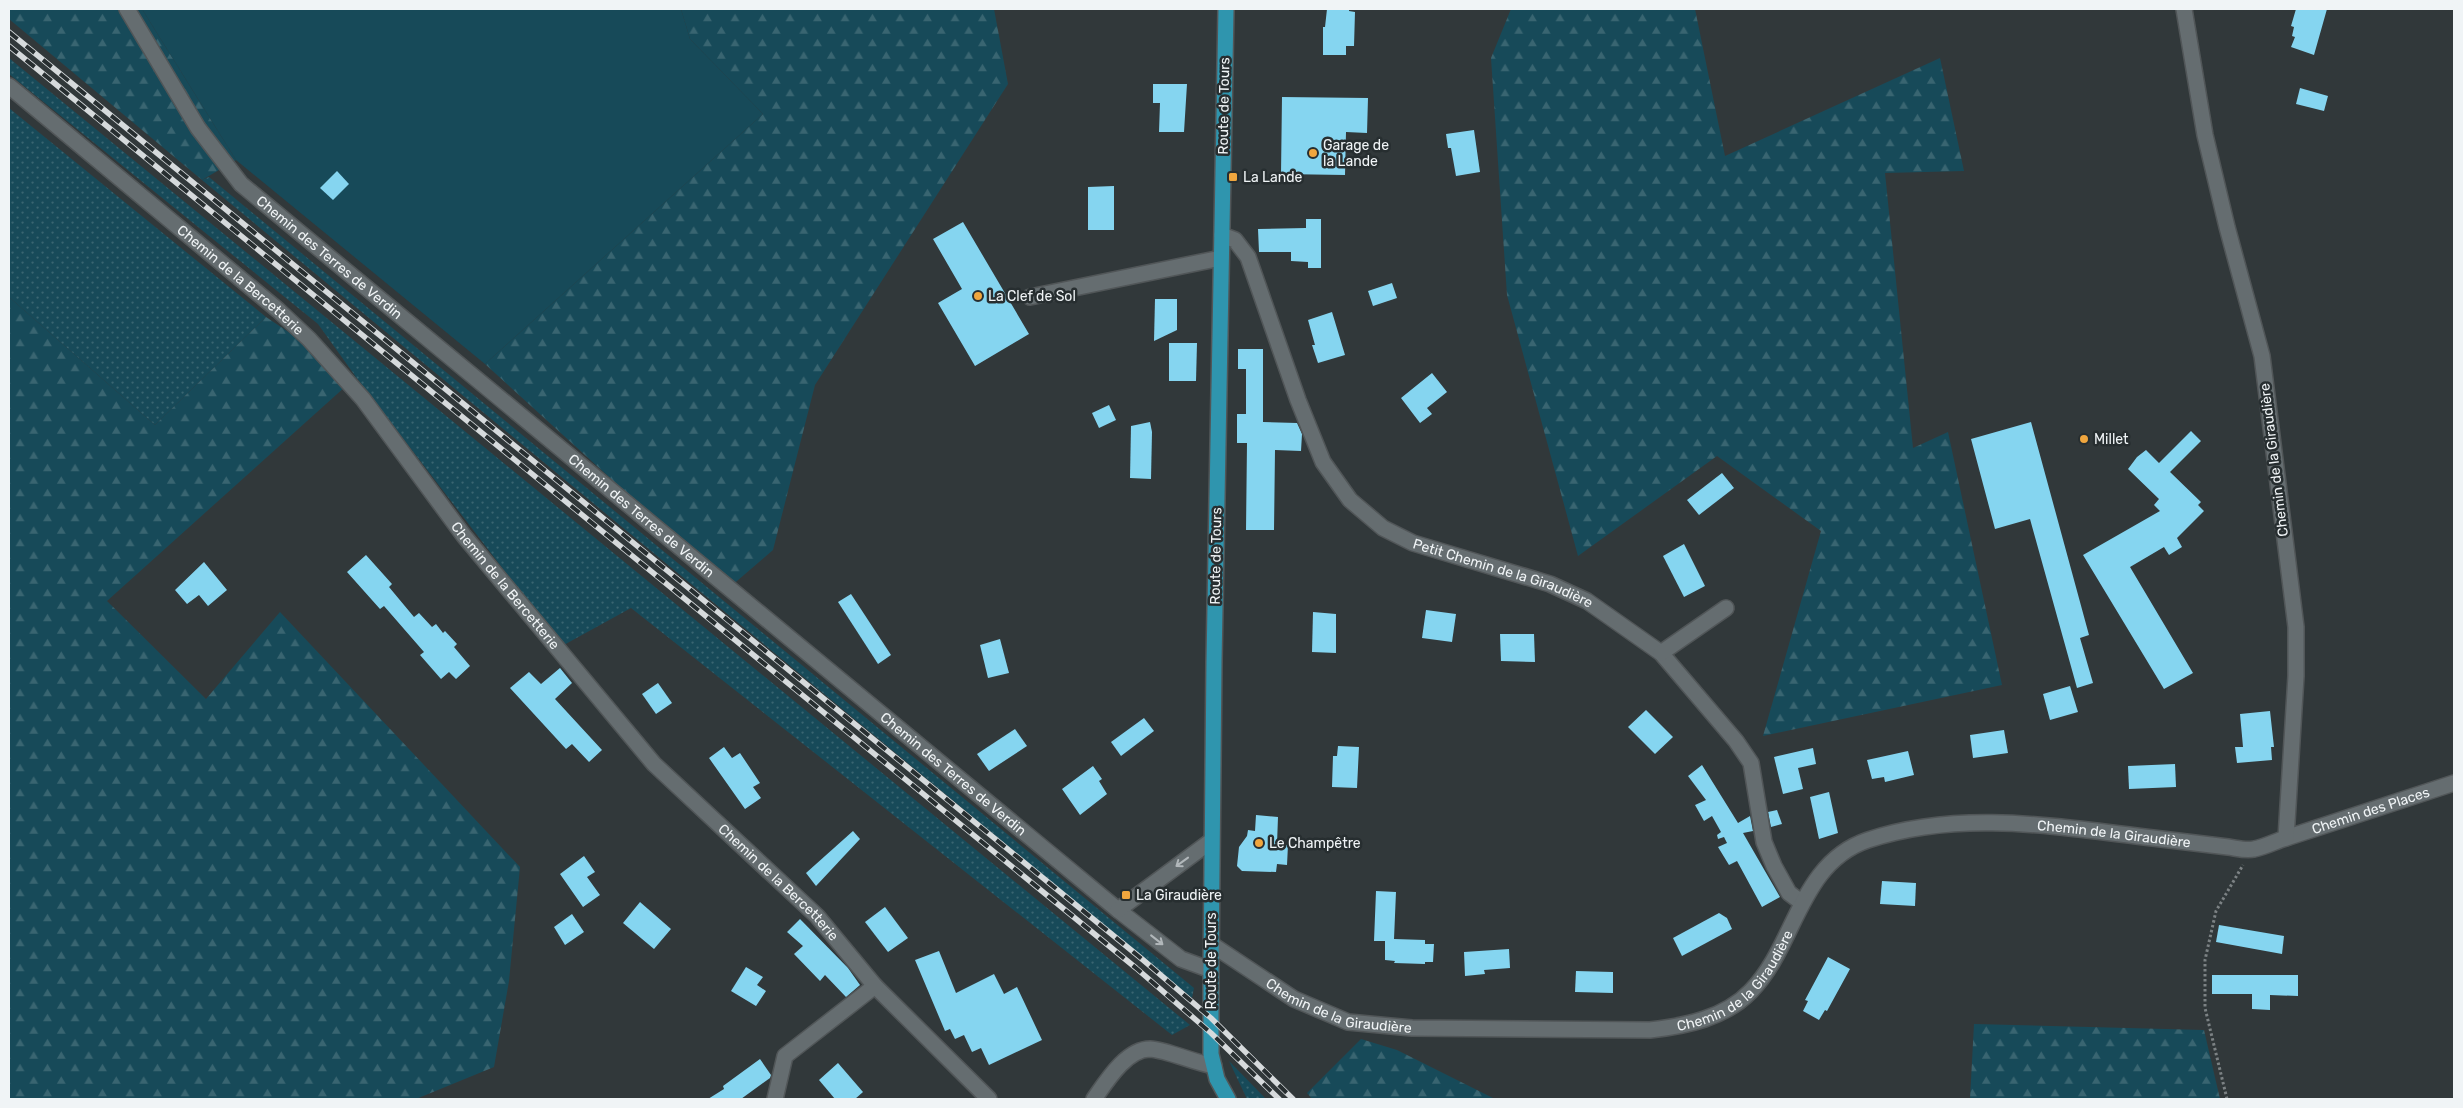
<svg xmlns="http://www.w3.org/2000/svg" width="2463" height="1108" viewBox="0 0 2463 1108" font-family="Rubik,sans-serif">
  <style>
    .grass { fill: url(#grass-dots) }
    .forest { fill: url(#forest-firs) }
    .garden { fill: #174a59 }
    .building { fill: #85d5f0 }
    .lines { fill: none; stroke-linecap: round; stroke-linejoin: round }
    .minor-casing { stroke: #515658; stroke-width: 18 }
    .major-casing { stroke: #515658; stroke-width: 18 }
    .path { stroke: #7c8284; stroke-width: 3; stroke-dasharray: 2.5 2.5; stroke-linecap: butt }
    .minor { stroke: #656d70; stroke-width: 15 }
    .major { stroke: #2f95ae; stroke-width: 15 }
    .rail-casing { stroke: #d6dadc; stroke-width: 5.5 }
    .rail { stroke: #272e30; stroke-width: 4; stroke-dasharray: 11; stroke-linecap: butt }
    .oneway { stroke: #b1b7ba }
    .poi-dot { fill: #f0a63e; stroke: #272e30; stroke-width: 2 }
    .labels { text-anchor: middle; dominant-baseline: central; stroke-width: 5; stroke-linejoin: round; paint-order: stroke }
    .street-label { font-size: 14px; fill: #f0f4f6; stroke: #272e30 }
    .poi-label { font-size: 14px; fill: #f0f4f6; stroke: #272e30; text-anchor: start }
  </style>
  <defs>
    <pattern id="grass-dots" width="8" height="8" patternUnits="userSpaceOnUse" patternTransform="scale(1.25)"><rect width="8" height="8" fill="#174a59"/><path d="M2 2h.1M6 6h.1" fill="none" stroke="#396571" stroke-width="1.8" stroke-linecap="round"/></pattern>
    <pattern id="forest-firs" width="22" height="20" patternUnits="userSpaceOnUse" patternTransform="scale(1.25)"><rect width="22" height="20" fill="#174a59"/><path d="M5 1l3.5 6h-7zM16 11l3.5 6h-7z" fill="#396571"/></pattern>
  </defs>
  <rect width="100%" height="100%" fill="#31383a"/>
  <g class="grass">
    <path d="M9 58 1190 1025 1172 1035 631 608 562 646 356 377 318 324 9 74Z"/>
    <path d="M9 108 266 317 155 425 9 297Z"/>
    <path d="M209 177 1194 988 1192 998 202 180Z"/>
    <path d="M1229 1061 1266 1099H1247Z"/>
  </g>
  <g class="forest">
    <path d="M9 9H142L236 160 202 180 9 19Z"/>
    <path d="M681 9H994L1008 84 815 385 773 550 730 587 485 364 763 114 690 39Z"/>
    <path d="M1511 9H1695L1725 156 1940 58 1964 171 1885 173 1913 448 1948 432 2002 685 1763 736 1821 531 1717 456 1578 556 1507 295 1491 58Z"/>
    <path d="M9 297 155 425 266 317 356 377 107 601 206 699 280 612 520 867 509 981 494 1067 416 1099H9Z"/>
    <path d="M1974 1024 2204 1030 2220 1099H1970Z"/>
    <path d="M1361 1039 1397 1050 1495 1099H1312L1307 1093Z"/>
  </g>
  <path class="garden" d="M142 9H681L690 39 763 114 485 364 236 160Z"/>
  <g class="building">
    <path d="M1327 9H1349V11L1355 12 1354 46H1346V55H1323V27H1325Z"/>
    <path d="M2296 9H2327L2314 55 2291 47 2295 37 2292 36 2294 27 2291 26Z"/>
    <path d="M1153 84H1187L1184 132H1159L1160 103H1153Z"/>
    <path d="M2300 88 2328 96 2324 111 2296 104Z"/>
    <path d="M1282 97 1368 98 1367 133 1346 132 1345 175 1281 174Z"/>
    <path d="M1474 130 1480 172 1456 176 1451 148H1448L1446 134Z"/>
    <path d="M337 171 349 184 333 200 320 188Z"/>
    <path d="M1114 186V230H1088V187Z"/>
    <path d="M1306 219H1321V268H1308V262L1291 261V252H1259L1258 229 1306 228Z"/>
    <path d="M963 222 1029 334 975 366 938 303 962 289 933 239Z"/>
    <path d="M1392 283 1397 298 1373 306 1368 291Z"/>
    <path d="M1155 299H1177V330L1154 341Z"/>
    <path d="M1332 312 1345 355 1318 363 1312 345H1315L1308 320Z"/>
    <path d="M1169 343H1197L1196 381H1169Z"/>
    <path d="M1238 349H1263V422L1297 423 1302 434 1301 451 1275 450 1274 530H1246L1247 443H1237V414H1246V369H1238Z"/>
    <path d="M1432 373 1447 392 1427 408 1432 414 1420 423 1401 398Z"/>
    <path d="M1109 405 1116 420 1099 428 1092 413Z"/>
    <path d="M1150 422 1152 432 1151 479 1130 478 1131 426Z"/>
    <path d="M2031 422 2089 635 2080 638 2093 683 2077 688 2030 519 1995 529 1971 439Z"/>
    <path d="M2191 431 2201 441 2170 472 2201 502 2198 505 2204 511 2177 538 2182 547 2169 555 2164 547 2130 567 2193 673 2164 689 2083 555 2160 511 2154 505 2159 499 2128 469 2137 457 2146 450 2159 463Z"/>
    <path d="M1722 473 1734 488 1699 515 1687 500Z"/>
    <path d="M1684 544 1705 586 1684 597 1663 556Z"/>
    <path d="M366 555 392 584 389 587 414 617 419 613 432 627 436 624 443 633 445 631 457 644 454 647 470 666 456 679 449 672 441 679 420 655 424 652 384 606 380 609 347 572Z"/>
    <path d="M204 562 227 590 208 606 199 595 187 604 175 590Z"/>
    <path d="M851 594 891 655 878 664 838 602Z"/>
    <path d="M1426 610 1456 614 1452 642 1422 638Z"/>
    <path d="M1313 612 1336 614V653L1312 652Z"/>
    <path d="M1500 634H1534L1535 662 1501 661Z"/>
    <path d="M1000 639 1009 673 988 678 980 645Z"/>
    <path d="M560 668 572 683 555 699 602 750 589 762 572 744 566 749 510 688 529 672 541 684Z"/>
    <path d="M658 683 672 703 656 714 642 694Z"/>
    <path d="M2070 686 2078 712 2050 720 2043 694Z"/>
    <path d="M1646 710 1673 737 1655 754 1628 727Z"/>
    <path d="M2270 711 2274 747H2271L2272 760 2237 763 2235 747H2243L2240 714Z"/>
    <path d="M1144 718 1154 731 1121 756 1111 742Z"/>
    <path d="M1015 729 1027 746 989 771 977 754Z"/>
    <path d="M2004 730 2008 753 1973 758 1970 735Z"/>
    <path d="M1338 746 1359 747 1357 788 1332 787 1333 756H1337Z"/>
    <path d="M724 747 732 758 740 753 760 783 753 787 761 798 745 809 709 758Z"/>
    <path d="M1813 748 1816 764 1798 768 1803 789 1783 794 1774 757Z"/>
    <path d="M1908 751 1914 775 1885 782 1884 777 1872 779 1867 760Z"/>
    <path d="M2175 764 2176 787 2129 789 2128 766Z"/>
    <path d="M1702 765 1738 823 1750 816 1753 831 1743 833 1780 897 1762 907 1737 861 1729 865 1718 847 1727 843 1724 837 1718 839 1717 835 1721 832 1712 816 1704 821 1695 805 1706 800 1688 776Z"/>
    <path d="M1093 766 1102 779 1099 781 1107 794 1080 815 1062 789Z"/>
    <path d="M1829 792 1838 833 1819 839 1810 797Z"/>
    <path d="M1777 810 1782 824 1771 827 1768 812Z"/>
    <path d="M1256 815 1278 817 1277 844 1288 845 1287 865 1277 864 1276 872 1242 871 1237 866 1239 847 1247 836 1248 830 1255 831Z"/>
    <path d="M853 831 860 839 816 886 806 873Z"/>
    <path d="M584 856 595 872 587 877 600 895 583 907 560 874Z"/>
    <path d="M1882 881 1916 883 1915 906 1880 904Z"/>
    <path d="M1376 891 1396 892 1394 939 1425 940V944H1434L1433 962H1425V964L1394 963 1395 961 1385 960V941H1374Z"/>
    <path d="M640 902 671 929 654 949 623 923Z"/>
    <path d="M885 907 908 938 888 952 865 922Z"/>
    <path d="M1719 913 1727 918 1732 929 1682 956 1673 938Z"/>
    <path d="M572 914 584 932 565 945 554 927Z"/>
    <path d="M800 919 848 968 860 985 846 997 825 975 820 981 794 954 803 946 787 932Z"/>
    <path d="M2219 925 2284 936 2282 954 2216 942Z"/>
    <path d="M1509 949 1510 968 1484 970 1485 974 1465 976 1464 952Z"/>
    <path d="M939 951 956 993 994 974 1004 994 1017 987 1042 1040 989 1065 981 1048 972 1052 964 1035 955 1039 950 1029 945 1031 915 960Z"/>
    <path d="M1828 957 1850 969 1827 1011 1825 1010 1819 1020 1803 1011 1808 1001 1805 1000Z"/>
    <path d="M746 967 763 977 757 985 766 991 756 1006 731 991Z"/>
    <path d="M1576 971 1613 972V993L1575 992Z"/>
    <path d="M2212 975H2298V996L2270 995V1010L2252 1009V994H2212Z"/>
    <path d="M760 1059 771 1075 770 1078 741 1099H708L724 1089 723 1086Z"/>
    <path d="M838 1063 863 1092 855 1099H835L819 1080Z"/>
  </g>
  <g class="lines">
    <defs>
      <g id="minor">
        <path id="s1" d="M127 9 198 128 241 184 1118 910 1181 959 1211 970"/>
        <path id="s2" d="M9 86 278 310 309 339 363 399 464 536 654 764 817 916 875 986 989 1099"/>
        <path id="s3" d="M1222 235 1235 240 1248 257 1298 400 1323 462 1350 500 1383 528 1413 543 1550 584 1587 601 1661 653 1736 741 1751 763 1764 842 1774 866 1789 893 1801 902"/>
        <path d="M1030 297 1221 258"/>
        <path d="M1661 653 1726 608"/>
        <path id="s4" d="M2286 838 2454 783"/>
        <path d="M1118 910 1211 841"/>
        <path id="s5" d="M1211 944 1294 999 1348 1022 1412 1028 1650 1030C1686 1026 1725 1018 1751 991 1796 945 1799 863 1868 840 1961 809 2058 827 2153 838 2178 841 2203 844 2228 847 2236 848 2246 851 2254 849 2265 847 2276 841 2286 838L2296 676V627L2262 356 2227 227 2205 135 2184 9"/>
        <path d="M775 1099 785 1056 875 986"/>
        <path d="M1094 1099C1106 1082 1126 1049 1150 1049 1167 1050 1195 1063 1214 1066"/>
      </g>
      <path id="major" d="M1226 9 1214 662 1211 970V1054L1217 1079 1228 1099"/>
    </defs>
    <use href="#minor" class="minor-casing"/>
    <use href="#major" class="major-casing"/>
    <path class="path" d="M2227 1099 2205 1008V960L2216 911 2243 865"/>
    <use href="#minor" class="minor"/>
    <use href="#major" class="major"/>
    <defs>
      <g id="rail">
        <path d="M9 32 1142 959 1211 1018 1293 1099"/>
        <path d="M9 46 1136 968 1211 1033 1279 1099"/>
      </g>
    </defs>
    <use href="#rail" class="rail-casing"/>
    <use href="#rail" class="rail"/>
  </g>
  <defs><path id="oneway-shaft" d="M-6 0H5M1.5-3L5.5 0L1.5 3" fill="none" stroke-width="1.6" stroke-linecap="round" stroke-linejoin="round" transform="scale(1.25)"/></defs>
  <g class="oneway">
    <use href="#oneway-shaft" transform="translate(1182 862) rotate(144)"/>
    <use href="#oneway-shaft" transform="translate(1157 940) rotate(38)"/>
  </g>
  <g class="poi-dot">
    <circle cx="1313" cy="153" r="5"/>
    <rect x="1228" y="172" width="10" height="10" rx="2.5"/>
    <circle cx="978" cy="296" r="5"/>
    <circle cx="2084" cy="439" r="5"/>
    <circle cx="1259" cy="843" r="5"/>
    <rect x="1121" y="890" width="10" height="10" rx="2.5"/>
  </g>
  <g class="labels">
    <g class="street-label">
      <text transform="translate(1224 106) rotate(-89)">Route de Tours</text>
      <text stroke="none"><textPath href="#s1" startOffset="324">Chemin des Terres de Verdin</textPath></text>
      <text stroke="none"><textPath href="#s2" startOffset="302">Chemin de la Bercetterie</textPath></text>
      <text transform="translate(2274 460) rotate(-97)">Chemin de la Giraudière</text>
      <text stroke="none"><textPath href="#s1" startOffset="729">Chemin des Terres de Verdin</textPath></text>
      <text transform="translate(1216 556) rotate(-89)">Route de Tours</text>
      <text stroke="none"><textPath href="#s3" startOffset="472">Petit Chemin de la Giraudière</textPath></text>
      <text stroke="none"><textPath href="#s2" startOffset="708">Chemin de la Bercetterie</textPath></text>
      <text stroke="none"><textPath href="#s1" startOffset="1134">Chemin des Terres de Verdin</textPath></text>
      <text stroke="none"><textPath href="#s4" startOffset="89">Chemin des Places</textPath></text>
      <text stroke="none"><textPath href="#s5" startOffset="1015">Chemin de la Giraudière</textPath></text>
      <text stroke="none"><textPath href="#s2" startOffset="1112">Chemin de la Bercetterie</textPath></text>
      <text transform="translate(1211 961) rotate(-90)">Route de Tours</text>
      <text stroke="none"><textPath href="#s5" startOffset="565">Chemin de la Giraudière</textPath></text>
      <text stroke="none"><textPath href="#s5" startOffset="145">Chemin de la Giraudière</textPath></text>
    </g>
    <g class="poi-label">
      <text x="1323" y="145">Garage de<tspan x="1323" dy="16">la Lande</tspan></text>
      <text x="1243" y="177">La Lande</text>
      <text x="988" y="296">La Clef de Sol</text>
      <text x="2094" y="439">Millet</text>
      <text x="1269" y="843">Le Champêtre</text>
      <text x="1136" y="895">La Giraudière</text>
    </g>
  </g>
  <rect width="2463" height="1108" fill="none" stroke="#f0f4f6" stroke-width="20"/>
</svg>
